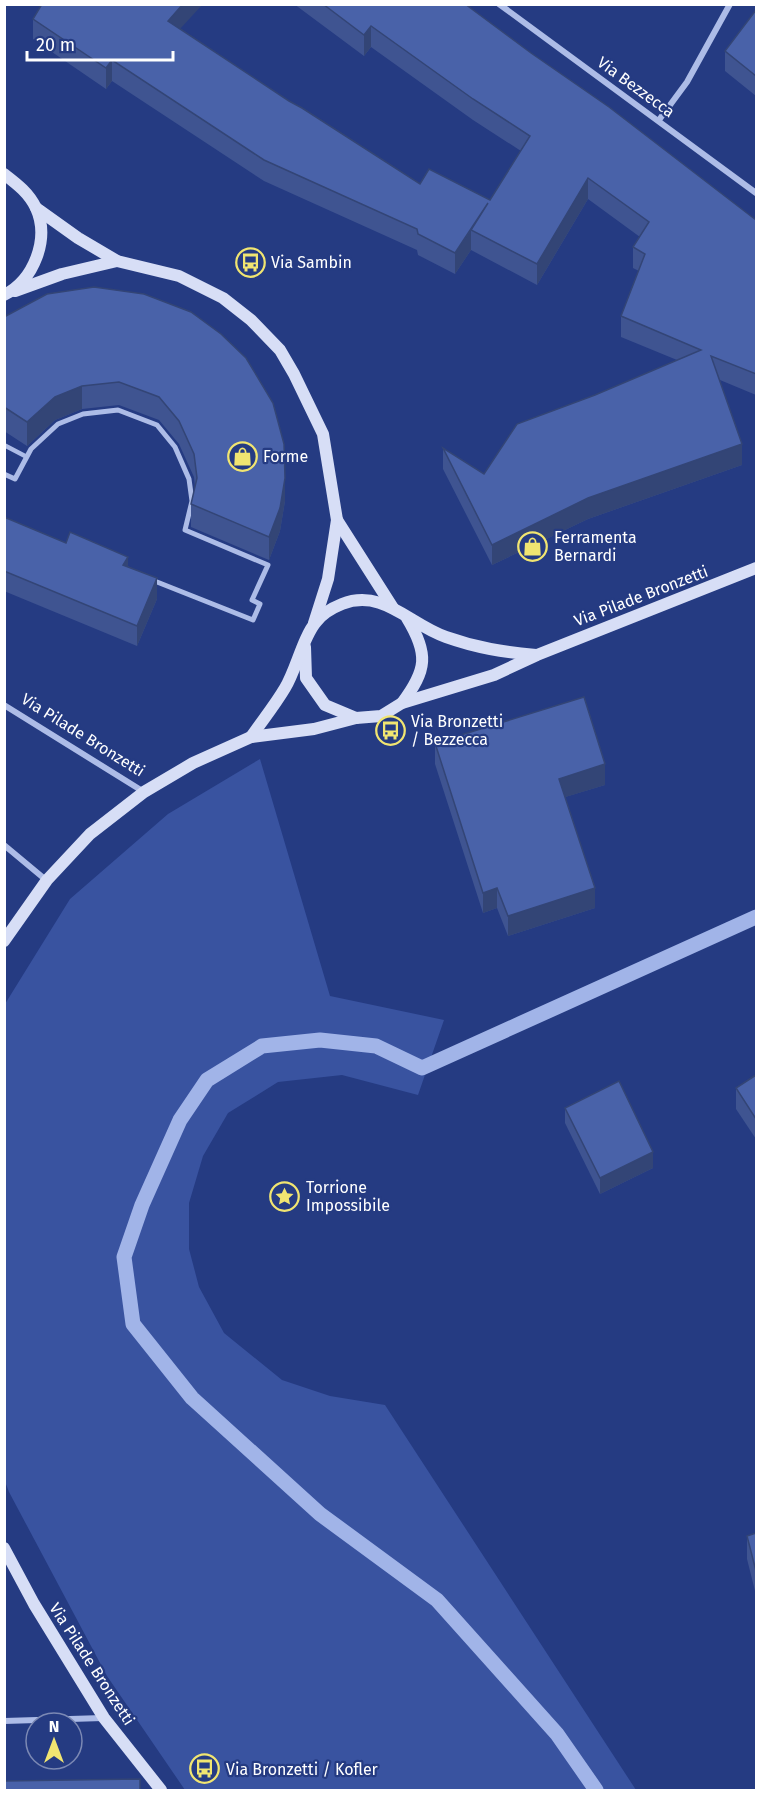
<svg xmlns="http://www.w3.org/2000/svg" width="761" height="1795" viewBox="0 0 761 1795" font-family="'Fira Sans',sans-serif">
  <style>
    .grass { fill: #3953a0 }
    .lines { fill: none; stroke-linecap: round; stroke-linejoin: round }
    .stream { stroke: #a1b4e8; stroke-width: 15 }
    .service { stroke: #adbce7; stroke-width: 4.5 }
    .pedestrian { stroke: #adbce7; stroke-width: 5 }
    .minor { stroke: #adbce7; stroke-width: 6 }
    .secondary { stroke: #d7def6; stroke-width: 12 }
    .wall { fill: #3f5491 }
    .shaded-wall { fill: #334576 }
    .building { fill: #4962a9; stroke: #334576; stroke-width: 1.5 }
    .labels { text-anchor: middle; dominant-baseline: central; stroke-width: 4.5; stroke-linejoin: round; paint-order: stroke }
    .street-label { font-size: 16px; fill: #fff; stroke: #253b82 }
    .poi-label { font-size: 16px; fill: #fff; stroke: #253b82; text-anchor: start }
  </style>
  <rect width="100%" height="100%" fill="#253b82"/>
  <path class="grass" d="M260 759 330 996 444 1020 418 1095 342 1075 278 1082 228 1113 203 1156 189 1203V1249L199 1287 224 1333 282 1380 330 1396 385 1405 636 1790H185L107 1676 9 1492 4 1479 5 1004 70 899 168 814Z"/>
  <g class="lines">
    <path class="stream" d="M596 1790 557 1734 437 1600 320 1514 192 1398 133 1324 124 1257 142 1205 180 1120 207 1080 262 1046 320 1040 376 1046 422 1068 756 917"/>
    <path class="service" d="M4 445 25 456"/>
    <path class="pedestrian" d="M4 474 15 479 31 449 58 424 83 414 118 410 157 425 175 447 189 479 192 501 185 530 268 565 252 600 260 604 253 620 152 580"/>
    <g class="minor">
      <path d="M499 4 756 193"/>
      <path d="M659 120 687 82 730 4"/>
      <path d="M4 705 144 792"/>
      <path d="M4 845 46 880"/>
      <path d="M4 1721 103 1718"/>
    </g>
    <g class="secondary">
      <path d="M4 174C17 184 29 193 36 208 50 239 34 280 4 295"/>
      <path d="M36 208 78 238 117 261 179 276 223 298 251 320 280 350 294 374 323 434 337 520 328 579 314 623"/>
      <path d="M15 291 62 274 117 261"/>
      <path d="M337 520 393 608"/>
      <path d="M305 647 306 678 325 705 356 718"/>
      <path d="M402 703C427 670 429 654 407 618"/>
      <path d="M251 737C262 721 275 705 285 688 296 670 303 637 316 622 323 613 332 608 342 604 383 588 410 625 446 637 477 648 503 652 536 655"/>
      <path d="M4 941 47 880 90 834 144 792 193 763 251 737 314 729 356 718 381 716 402 703 494 675 537 655 756 568"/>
      <path d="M4 1548 34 1604 104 1718 161 1790"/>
    </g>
  </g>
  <g class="wall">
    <path d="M294 4H465L756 220V395L720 380 742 465 588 519 492 565 443 469V448L484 474 595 395 677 360 621 337V316L639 271 633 268V247L640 237 588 199 537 285 471 250 455 274 418 255 417 250 264 181 112 81 106 89 33 39V19L180 29 289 101 420 184 490 200 521 151 473 120 371 47 364 56Z"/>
    <path d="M756 10V96L725 71V51Z"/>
    <path d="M47 294 285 501 280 531 269 560 191 527V504L195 487 194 477 179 444 159 420 119 405 82 409 55 420 27 446 4 431V317Z"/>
    <path d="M4 517 66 543 128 566 157 599 137 646 4 591Z"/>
    <path d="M435 743 605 785 565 797 595 908 508 936 497 908 483 913 435 764Z"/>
    <path d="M756 1075V1139L736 1109V1088Z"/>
    <path d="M565 1108 653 1168 600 1194 565 1123Z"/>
    <path d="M756 1533V1595L747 1559V1536Z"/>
  </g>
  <g class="shaded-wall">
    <path d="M183 4H203L168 42V21Z"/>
    <path d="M371 26V47L364 56V35Z"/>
    <path d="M112 60V81L106 89V68Z"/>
    <path d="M588 178V199L537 285V264Z"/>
    <path d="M471 230V250L455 274V253Z"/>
    <path d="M82 386V409L55 420 27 446V422L55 397Z"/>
    <path d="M742 444V465L588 519 492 565V545L588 498Z"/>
    <path d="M285 478V501L280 531 269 560V537Z"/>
    <path d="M128 557V577L123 565Z"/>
    <path d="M157 578V599L137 646V626Z"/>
    <path d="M605 764V785L559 799V779Z"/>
    <path d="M497 888V908L483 913V893Z"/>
    <path d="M595 888V908L508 936V916Z"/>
    <path d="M653 1152V1168L600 1194V1178Z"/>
  </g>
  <g class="building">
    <path d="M42 4H183L168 21 289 101 302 108 420 184 429 169 490 200 530 136 473 99 371 26 364 35 323 4H465L531 53 609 107 756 220V374L711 356 742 444 588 498 492 545 443 448 484 474 517 424 595 395 701 350 621 316 645 254 633 247 649 222 588 178 537 264 471 230 488 203 455 253 418 234 417 229 264 160 112 60 106 68 33 19Z"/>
    <path d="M756 10V76L725 51Z"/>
    <path d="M94 287 144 294 191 312 221 334 246 358 273 403 284 444 285 478 280 508 269 537 191 504 197 478 194 454 179 421 159 397 119 382 82 386 55 397 27 422 4 407V317L47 294Z"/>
    <path d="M4 517 66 543 70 532 128 557 123 565 157 578 137 626 4 571Z"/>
    <path d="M584 697 605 764 559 779 595 888 508 916 497 888 483 893 435 743Z"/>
    <path d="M756 1075V1119L736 1088Z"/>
    <path d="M619 1081 653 1152 600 1178 565 1108Z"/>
    <path d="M756 1533V1571L747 1536Z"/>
    <path d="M140 1779V1791H4V1781Z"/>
  </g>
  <defs>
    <symbol id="bus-ring" viewBox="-11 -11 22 22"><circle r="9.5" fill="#253b82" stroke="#f1e571" stroke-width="1.5"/><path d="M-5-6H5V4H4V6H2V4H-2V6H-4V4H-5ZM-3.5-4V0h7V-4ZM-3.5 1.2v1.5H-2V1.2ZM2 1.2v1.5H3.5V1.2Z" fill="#f1e571"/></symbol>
    <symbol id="shop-ring" viewBox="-11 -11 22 22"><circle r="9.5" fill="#253b82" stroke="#f1e571" stroke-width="1.5"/><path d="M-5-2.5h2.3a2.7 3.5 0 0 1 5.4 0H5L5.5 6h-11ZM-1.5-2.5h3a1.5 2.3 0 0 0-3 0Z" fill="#f1e571"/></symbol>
    <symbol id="sight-ring" viewBox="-11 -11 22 22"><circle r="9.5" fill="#253b82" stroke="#f1e571" stroke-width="1.5"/><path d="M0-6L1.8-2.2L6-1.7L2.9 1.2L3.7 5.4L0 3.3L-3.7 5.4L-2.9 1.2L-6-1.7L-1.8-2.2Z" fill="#f1e571"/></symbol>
  </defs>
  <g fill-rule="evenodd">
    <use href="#bus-ring" x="234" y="246" width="33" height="33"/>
    <use href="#shop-ring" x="226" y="440" width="33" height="33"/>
    <use href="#shop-ring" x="516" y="530" width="33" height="33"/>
    <use href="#bus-ring" x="374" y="714" width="33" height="33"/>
    <use href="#sight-ring" x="268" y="1180" width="33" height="33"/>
    <use href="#bus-ring" x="188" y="1752" width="33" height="33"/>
  </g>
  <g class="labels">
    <g class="street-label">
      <text transform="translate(636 87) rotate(36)">Via Bezzecca</text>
      <text transform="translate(641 596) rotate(-21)">Via Pilade Bronzetti</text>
      <text transform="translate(83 735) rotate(32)">Via Pilade Bronzetti</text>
      <text transform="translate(92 1664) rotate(57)">Via Pilade Bronzetti</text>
    </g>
    <g class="poi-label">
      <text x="271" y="262">Via Sambin</text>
      <text x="263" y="456">Forme</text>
      <text x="554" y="537">Ferramenta<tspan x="554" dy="18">Bernardi</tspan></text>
      <text x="411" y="721">Via Bronzetti<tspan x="411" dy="18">/ Bezzecca</tspan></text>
      <text x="306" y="1187">Torrione<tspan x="306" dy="18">Impossibile</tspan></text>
      <text x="226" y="1769">Via Bronzetti / Kofler</text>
    </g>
  </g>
  <rect width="761" height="1795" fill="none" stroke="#ffffff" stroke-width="12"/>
  <g transform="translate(54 1741)"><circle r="28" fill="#253b82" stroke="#7c89b4" stroke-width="1.5"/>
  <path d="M0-4.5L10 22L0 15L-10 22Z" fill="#f1e571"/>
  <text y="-9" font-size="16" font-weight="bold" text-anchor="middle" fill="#ffffff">N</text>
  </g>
  <path d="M27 51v9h146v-9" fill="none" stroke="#ffffff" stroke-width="3"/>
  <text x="36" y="51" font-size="18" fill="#ffffff" stroke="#253b82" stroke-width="4.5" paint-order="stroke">20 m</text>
</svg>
